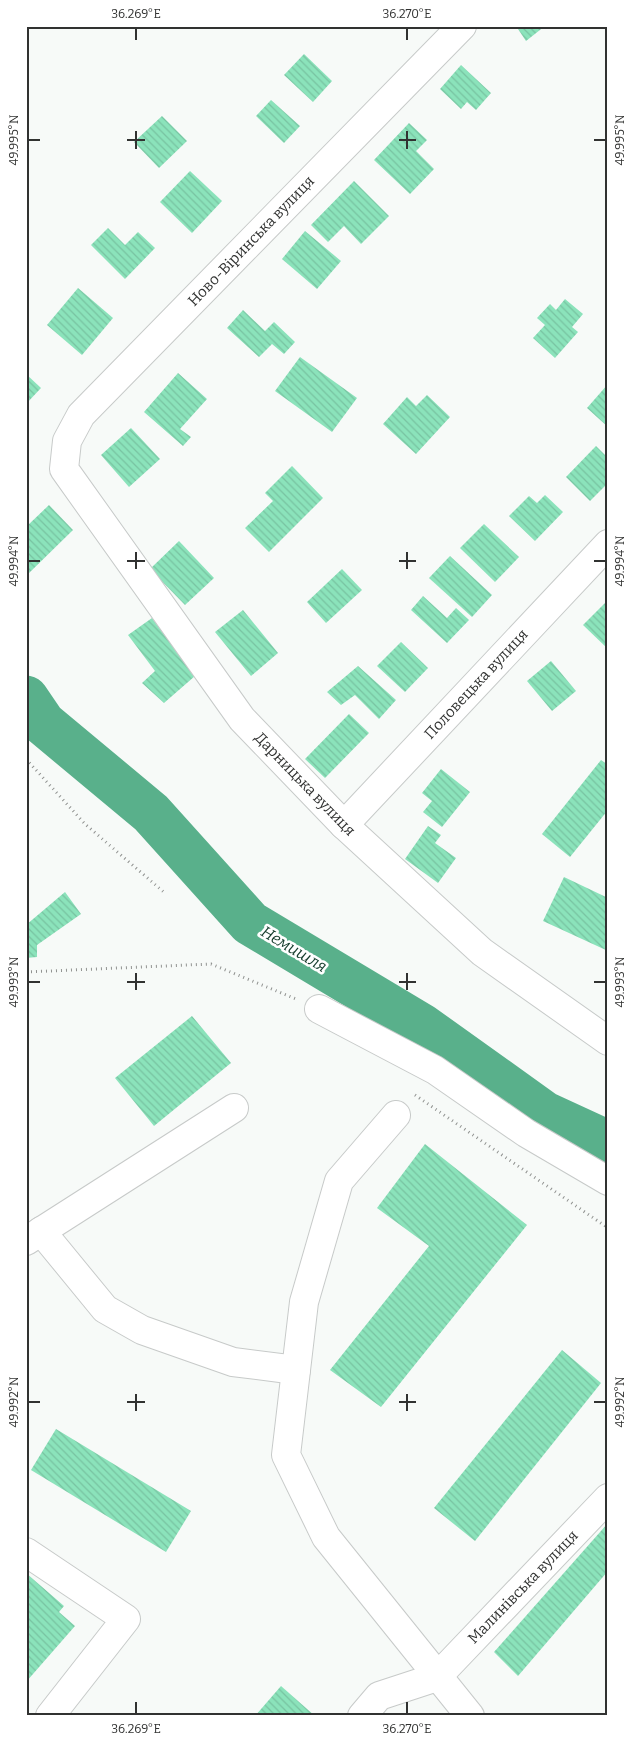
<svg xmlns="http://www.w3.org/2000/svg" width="634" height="1742" viewBox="0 0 634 1742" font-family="Bitter,serif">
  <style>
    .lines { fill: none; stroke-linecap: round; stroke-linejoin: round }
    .river { stroke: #59b08b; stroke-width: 45 }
    .building { fill: url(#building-back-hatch) }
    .minor-casing { stroke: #c7cac9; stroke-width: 30 }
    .path { stroke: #909290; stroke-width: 3; stroke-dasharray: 1 4; stroke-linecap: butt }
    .minor { stroke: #fff; stroke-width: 28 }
    .ticks { fill: none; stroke: #313231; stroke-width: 2 }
    .labels { text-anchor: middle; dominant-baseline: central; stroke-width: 5; stroke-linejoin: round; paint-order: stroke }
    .street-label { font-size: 15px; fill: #313231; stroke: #fff }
    .water-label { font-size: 16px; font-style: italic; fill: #153c2c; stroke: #fff }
    .neatline { fill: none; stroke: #313231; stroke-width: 2 }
    .ticks-label { font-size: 12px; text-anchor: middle; fill: #313231 }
  </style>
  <defs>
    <pattern id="building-back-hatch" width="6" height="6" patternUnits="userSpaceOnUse" patternTransform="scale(1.25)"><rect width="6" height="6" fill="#8be3bb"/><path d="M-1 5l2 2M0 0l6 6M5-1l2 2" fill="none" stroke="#78c3a1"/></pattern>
  </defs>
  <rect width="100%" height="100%" fill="#f7faf8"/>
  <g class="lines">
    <path class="river" d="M26 698 43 723 151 813 250 923 422 1026 545 1114 608 1143"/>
  </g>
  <g class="building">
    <path d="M516 26H545L526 41Z"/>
    <path d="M304 54 332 81 313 102 284 75Z"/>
    <path d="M461 65 491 93 476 110 467 102 461 109 440 89Z"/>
    <path d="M271 100 300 126 284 143 256 116Z"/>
    <path d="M162 116 187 141 159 168 134 142Z"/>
    <path d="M409 123 427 140 416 151 434 169 410 194 374 160Z"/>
    <path d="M190 171 222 201 192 233 160 202Z"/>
    <path d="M354 181 389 216 361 244 344 226 328 242 311 225Z"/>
    <path d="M108 228 125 245 138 232 155 248 125 279 91 245Z"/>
    <path d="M305 231 341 261 317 289 282 259Z"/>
    <path d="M78 288 113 318 82 355 47 325Z"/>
    <path d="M565 299 583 314 572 327 578 332 555 358 533 338 545 325 537 318 550 304 556 310Z"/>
    <path d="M243 310 265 331 274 322 295 342 284 354 272 344 259 357 227 328Z"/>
    <path d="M300 357 357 398 332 432 275 391Z"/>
    <path d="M178 373 207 399 180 429 191 437 183 446 144 412Z"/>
    <path d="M26 374 41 388 26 404Z"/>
    <path d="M608 384V427L587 408Z"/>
    <path d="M427 395 450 417 416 454 383 424 407 397 416 406Z"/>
    <path d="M131 428 160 459 129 487 101 455Z"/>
    <path d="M596 446 608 458V483L590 501 566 477Z"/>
    <path d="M292 466 323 498 269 552 245 528 273 501 265 493Z"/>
    <path d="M545 495 563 512 535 541 509 516 529 496 537 503Z"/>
    <path d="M49 505 73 530 26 576V527Z"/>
    <path d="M484 524 519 557 495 582 460 548Z"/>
    <path d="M179 541 214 578 185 605 150 569Z"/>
    <path d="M450 556 492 595 472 617 429 578Z"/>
    <path d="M342 569 362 590 326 623 307 602Z"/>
    <path d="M423 596 447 618 456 608 469 620 447 643 411 610Z"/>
    <path d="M608 600V649L583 625Z"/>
    <path d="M243 610 278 653 251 676 215 632Z"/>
    <path d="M152 618 195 676 164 703 142 683 155 671 128 635Z"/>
    <path d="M401 642 428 668 405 692 377 666Z"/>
    <path d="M551 661 576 691 552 711 527 681Z"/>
    <path d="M358 666 396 700 379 719 355 695 341 705 327 692Z"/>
    <path d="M349 714 369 733 325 778 305 759Z"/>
    <path d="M601 760 608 765V810L570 857 542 834Z"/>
    <path d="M441 769 470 792 442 827 423 812 432 801 422 793Z"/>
    <path d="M428 826 441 835 435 843 456 858 438 883 405 859Z"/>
    <path d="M564 877 608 898V951L543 921Z"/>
    <path d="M65 892 81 914 37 945V957L26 958V925Z"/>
    <path d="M192 1016 231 1063 154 1126 115 1078Z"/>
    <path d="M425 1144 527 1225 381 1407 330 1370 429 1246 377 1208Z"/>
    <path d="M562 1350 601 1383 475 1541 434 1508Z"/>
    <path d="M56 1429 191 1511 166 1552 31 1470Z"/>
    <path d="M608 1523V1571L518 1676 494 1652Z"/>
    <path d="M26 1573 64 1606 59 1612 75 1626 26 1682Z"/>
    <path d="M281 1686 315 1716H255Z"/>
  </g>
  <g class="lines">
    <defs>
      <g id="minor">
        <path d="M462 26 81 415 67 441 64 469 242 719 344 825 482 952 608 1041"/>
        <path d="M344 825 608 544"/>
        <path d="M319 1009 435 1070 526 1133 608 1181"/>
        <path d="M396 1115 339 1181 304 1302 286 1455 326 1537 470 1716"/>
        <path d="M41 1231 105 1309 142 1330 233 1362 296 1370"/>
        <path d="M26 1241 234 1108"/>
        <path d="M26 1552 126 1619 50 1716"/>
        <path d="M362 1716 379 1696 437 1677 608 1498"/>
      </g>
    </defs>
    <use href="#minor" class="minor-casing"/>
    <g class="path">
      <path d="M26 759 85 824 166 894"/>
      <path d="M26 972 211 964 296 999"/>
      <path d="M415 1095 608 1228"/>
    </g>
    <use href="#minor" class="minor"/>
  </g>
  <path class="ticks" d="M136 28V40M407 28V40M136 131V149M407 131V149M28 140H40M127 140H145M399 140H416M594 140H606M136 552V569M407 552V569M28 561H40M127 561H145M399 561H416M594 561H606M136 973V990M407 973V990M28 982H40M127 982H145M399 982H416M594 982H606M136 1394V1411M407 1394V1411M28 1402H40M127 1402H145M399 1402H416M594 1402H606M136 1702V1714M407 1702V1714"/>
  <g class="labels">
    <g class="street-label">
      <text transform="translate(251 241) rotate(-46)">Ново-Віринська вулиця</text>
      <text transform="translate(476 684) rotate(-47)">Половецька вулиця</text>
      <text transform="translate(305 784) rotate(46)">Дарницька вулиця</text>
      <text transform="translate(523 1587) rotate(-46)">Малинівська вулиця</text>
    </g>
    <g class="water-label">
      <text transform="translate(294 949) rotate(31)">Немишля</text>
    </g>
  </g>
  <rect width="634" height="1742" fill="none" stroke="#ffffff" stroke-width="55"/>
  <rect x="28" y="28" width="578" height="1686" class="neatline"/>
  <g class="ticks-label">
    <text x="136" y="18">36.269°E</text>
    <text x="407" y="18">36.270°E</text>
    <text transform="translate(14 140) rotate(-90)" y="4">49.995°N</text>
    <text transform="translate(620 140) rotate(-90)" y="4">49.995°N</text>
    <text transform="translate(14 561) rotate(-90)" y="4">49.994°N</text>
    <text transform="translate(620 561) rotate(-90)" y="4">49.994°N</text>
    <text transform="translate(14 982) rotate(-90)" y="4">49.993°N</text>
    <text transform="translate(620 982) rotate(-90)" y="4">49.993°N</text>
    <text transform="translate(14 1402) rotate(-90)" y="4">49.992°N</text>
    <text transform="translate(620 1402) rotate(-90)" y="4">49.992°N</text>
    <text x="136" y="1733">36.269°E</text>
    <text x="407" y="1733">36.270°E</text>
  </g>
</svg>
